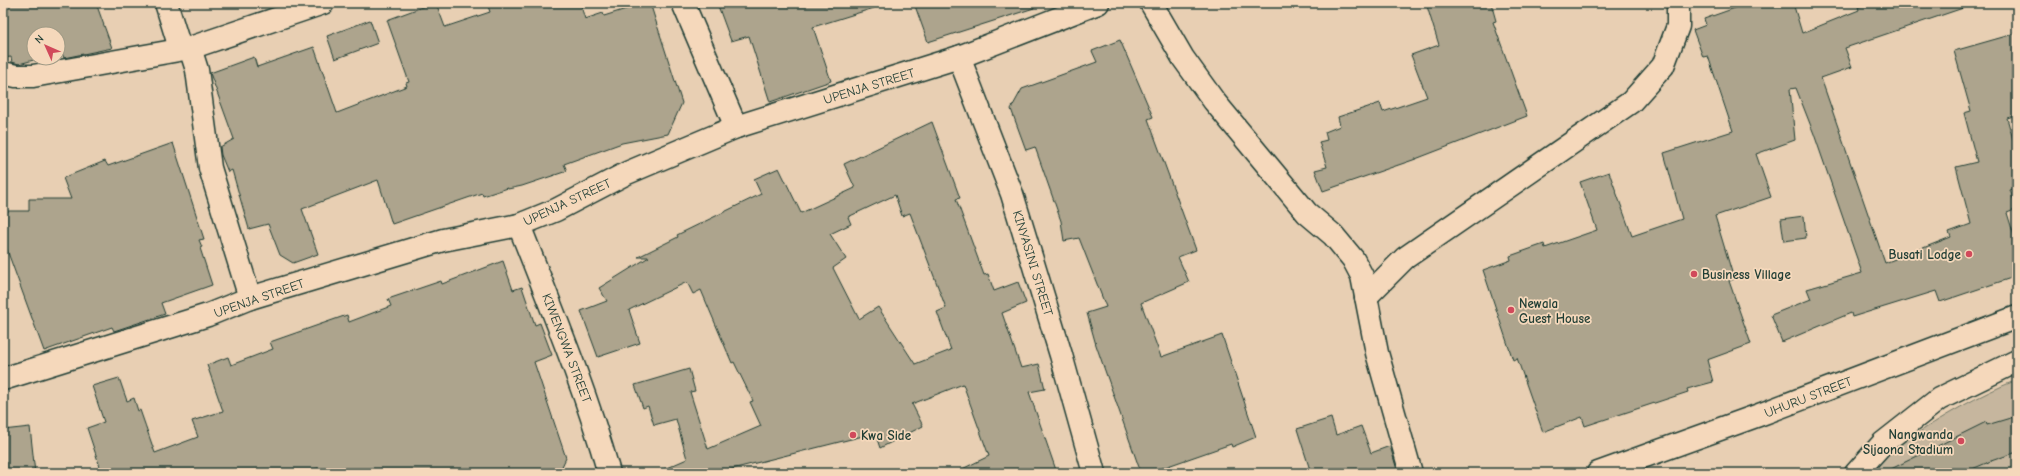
<svg xmlns="http://www.w3.org/2000/svg" width="2020" height="476" viewBox="0 0 2020 476" font-family="'Comic Neue',sans-serif">
  <style>
    .green { fill: #c6b69e; stroke: #727a69 }
    .building { fill: #ada48d; stroke: #1f3d34; fill-rule: evenodd }
    .lines { fill: none; stroke-linecap: round; stroke-linejoin: round }
    .minor-casing { stroke: #1f3d34; stroke-width: 25 }
    .minor { stroke: #f5d8bb; stroke-width: 22 }
    .poi-dot { fill: #d1495b; stroke: #f5d8bb; stroke-width: 1.5 }
    .labels { text-anchor: middle; dominant-baseline: central; stroke-width: 3.5; stroke-linejoin: round; paint-order: stroke }
    .street-label { font-size: 13px; fill: #1f3d34; stroke: #f5d8bb }
    .poi-label { font-size: 13px; font-weight: bold; fill: #1f3d34; stroke: #f5d8bb; text-anchor: start }
  </style>
  <rect width="100%" height="100%" fill="#e8cfb3"/>
  <filter id="ink" filterUnits="userSpaceOnUse"><feTurbulence type="fractalNoise" baseFrequency=".025" numOctaves="2"/><feDisplacementMap in="SourceGraphic" scale="8" xChannelSelector="R" yChannelSelector="G"/><feConvolveMatrix kernelMatrix="1 2 1 2 8 2 1 2 1" color-interpolation-filters="sRGB"/></filter>
  <g filter="url(#ink)">
    <path class="green" d="M2017 380V473H1868C1879 459 1893 450 1907 440 1942 417 1978 395 2017 380Z"/>
    <g class="building">
      <path d="M3 3H96L112 48 64 58 62 53 58 54V34H34V58H41L19 64 12 62 11 57 3 58Z"/>
      <path d="M433 3H436L445 27 490 12 487 3H580L585 19 603 13 604 16 645 3H650L682 103 668 134 622 143 564 164 567 171 522 186 508 189V188L483 196 482 193 392 224 378 180 302 209 318 254 293 263 280 255 268 224 249 229 232 170 228 172 221 155 220 147 234 139 210 73 254 57 257 67 314 47 337 113 407 86 406 83 409 82 387 20Z"/>
      <path d="M717 3H873L874 8 813 27 831 81 770 102 749 36 731 41Z"/>
      <path d="M914 3H1033L1034 8 928 42Z"/>
      <path d="M1426 3H1491L1496 21 1493 22 1527 116 1413 160 1323 191 1315 170 1327 167 1319 142 1327 140 1325 132 1340 126 1338 117 1380 103 1383 112 1427 97 1411 55 1439 45Z"/>
      <path d="M1749 3H1793L1802 33 1859 10 1858 7 1869 3H1966V7L1845 48 1852 67 1821 78 1885 263 1951 237 1949 232 1971 224 1956 167 1977 162 1964 113 1971 111 1954 51 2017 33V115L2007 118 2017 154V188L2010 190 2017 209 2007 213 2017 245V276L1940 302 1936 291 1852 317 1851 313 1782 342 1771 315 1811 299 1807 289 1862 273 1814 134 1796 88 1790 89 1795 140 1756 154 1771 197 1715 216 1734 279 1729 281 1751 344 1707 360 1713 382 1687 389 1688 392 1585 426 1582 417 1543 432 1517 358 1513 360 1483 270 1511 260 1510 256 1544 244 1545 248 1597 230 1580 182 1609 172 1632 236 1682 219 1664 153 1733 131 1708 56 1703 57 1693 30 1706 25 1704 19Z"/>
      <path d="M370 20 378 43 335 59 327 36Z"/>
      <path d="M1120 40 1153 117 1148 119 1196 250 1178 257 1189 282 1141 303 1161 357 1222 335 1256 437 1232 447 1231 444 1148 473H1141L1096 345 1087 313 1106 307 1079 238 1064 241 1061 221 1035 147 1026 150 1011 109 1022 89 1097 62 1092 51Z"/>
      <path d="M932 122 960 198 956 199 984 275 988 274 994 291 1018 282 1026 303 1002 313 1021 368 1039 364 1045 389 1029 392 1057 473H954L989 456 963 384 912 404 923 426 880 448 875 433 716 473H655L687 459 676 419 654 425 648 406 643 408 635 385 689 369 695 391 690 392 708 449 761 426 750 402 753 401 734 362 732 363 701 290 693 294 687 282 629 310 640 343 598 357 581 311 607 301 599 288 649 257H638L678 237 677 235 761 194 754 179 779 168 801 213 855 188 844 164ZM895 195 902 216 910 213 946 308 937 312 951 350 915 364 878 307 859 319 833 268 846 259 830 234 851 224 848 217Z"/>
      <path d="M173 143 204 239 199 240 202 247 200 248 212 285 161 303 165 314 114 331 112 327 44 351 3 239V211H29V199H71L63 178 105 161 108 166Z"/>
      <path d="M1804 216 1806 238 1784 241 1781 219Z"/>
      <path d="M503 261 513 290 522 287 535 325 540 323 552 355 534 362 566 458 559 473H320L318 468 304 473H102L87 428 104 422 92 386 119 378 127 401 134 398 138 411 140 410 155 453 198 437 192 421 223 411 207 365 228 357 231 365 273 349 270 342 347 315 349 322 391 306 388 299 441 281 442 284Z"/>
      <path d="M2017 416V452L1991 461 1963 473H1883L1986 422 1987 425Z"/>
      <path d="M1331 418 1336 435 1361 426 1371 453 1390 446 1398 473H1311L1297 429Z"/>
      <path d="M30 427 35 473H3V430Z"/>
    </g>
    <g class="lines">
      <defs>
        <g id="minor">
          <path d="M166 3 180 48"/>
          <path d="M683 3 736 127"/>
          <path d="M1151 3 1183 58 1214 101 1307 213 1333 235 1353 259 1362 276 1377 353 1411 473"/>
          <path d="M190 48 197 70 210 168 250 298"/>
          <path d="M959 57 1012 194 1061 355 1094 473"/>
          <path d="M3 73 16 76H33L190 48 323 3"/>
          <path d="M519 225C551 307 585 388 609 473"/>
          <path d="M1366 297 1405 258 1631 102 1663 66 1678 26V3"/>
          <path d="M3 379 208 315 250 298 443 240 519 225 556 210 627 173 736 127 959 57 1098 3"/>
          <path d="M1598 473 1759 415 2017 317"/>
          <path d="M1856 473 1883 443 1939 399 2017 361"/>
        </g>
      </defs>
      <use href="#minor" class="minor-casing"/>
      <use href="#minor" class="minor"/>
    </g>
  </g>
  <g class="poi-dot">
    <circle cx="1969" cy="254" r="4"/>
    <circle cx="1694" cy="274" r="4"/>
    <circle cx="1511" cy="310" r="4"/>
    <circle cx="853" cy="435" r="4"/>
    <circle cx="1961" cy="441" r="4"/>
  </g>
  <g class="labels">
    <g class="street-label">
      <text transform="translate(869 86) rotate(-17)">UPENJA STREET</text>
      <text transform="translate(567 202) rotate(-25)">UPENJA STREET</text>
      <text transform="translate(1033 263) rotate(73)">KINYASINI STREET</text>
      <text transform="translate(259 298) rotate(-19)">UPENJA STREET</text>
      <text transform="translate(567 348) rotate(69)">KIWENGWA STREET</text>
      <text transform="translate(1808 397) rotate(-21)">UHURU STREET</text>
    </g>
    <g class="poi-label">
      <text x="1961" y="254" text-anchor="end">Busati Lodge</text>
      <text x="1702" y="274">Business Village</text>
      <text x="1519" y="303">Newala<tspan x="1519" dy="15">Guest House</tspan></text>
      <text x="1953" y="434" text-anchor="end">Nangwanda<tspan x="1953" dy="15">Sijaona Stadium</tspan></text>
      <text x="861" y="435">Kwa Side</text>
    </g>
  </g>
  <rect width="2020" height="476" fill="none" stroke="#f5d8bb" stroke-width="16"/>
  <rect x="8" y="8" width="2004" height="460" fill="none" stroke="#1f3d34" stroke-width="1.5" filter="url(#ink)"/>
  <g transform="translate(46 46) rotate(315)"><circle r="19" fill="#f5d8bb" stroke="#9f9a85"/>
  <path d="M0-3L7 15L0 10L-7 15Z" fill="#d1495b"/>
  <text y="-6" font-size="11" font-weight="bold" text-anchor="middle" fill="#1f3d34">N</text>
  </g>
</svg>
